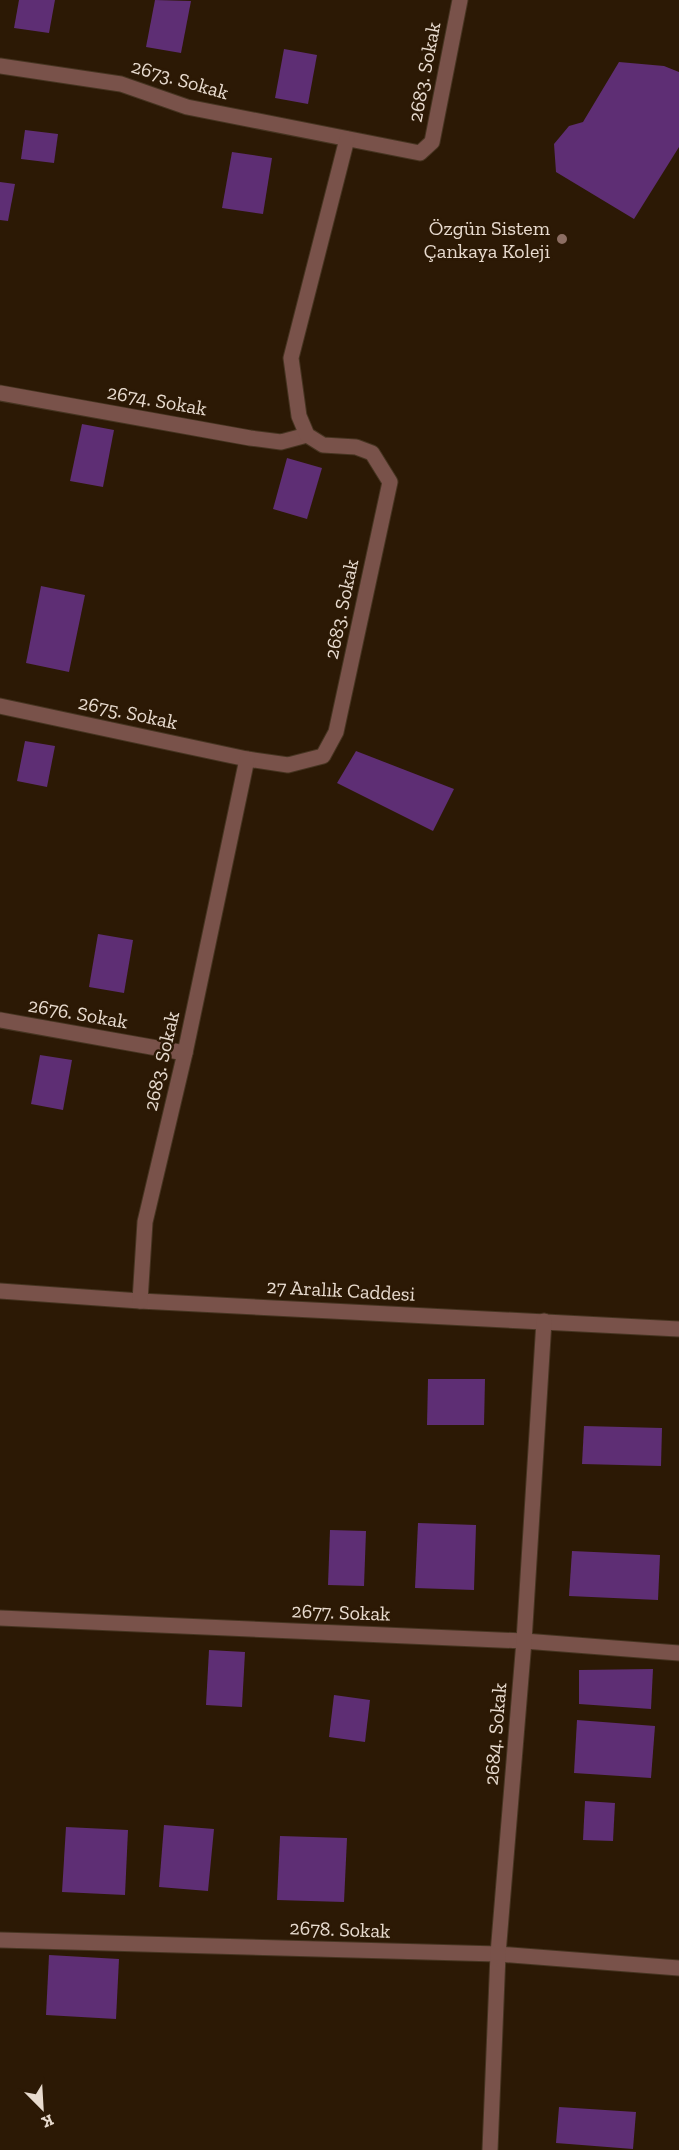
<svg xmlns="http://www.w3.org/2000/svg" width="679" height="2150" viewBox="0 0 679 2150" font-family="'Zilla Slab',serif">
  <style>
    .building { fill: #5e2e74 }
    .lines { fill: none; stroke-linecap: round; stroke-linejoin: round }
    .minor-casing { stroke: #463421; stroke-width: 17 }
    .minor { stroke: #79524a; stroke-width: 15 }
    .education-dot { fill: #8d6e63; stroke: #2c1905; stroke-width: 2 }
    .labels { text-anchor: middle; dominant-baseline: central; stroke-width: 5; stroke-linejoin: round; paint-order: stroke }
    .street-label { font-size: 20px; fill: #e8dbcf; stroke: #2c1905 }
    .poi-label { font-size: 20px; fill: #e8dbcf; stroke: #2c1905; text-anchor: end }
  </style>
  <rect width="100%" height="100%" fill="#2c1905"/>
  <g class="building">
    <path d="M19 0H55L49 33 14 28Z"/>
    <path d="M155 0 191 1 181 53 146 47Z"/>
    <path d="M284 49 317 55 308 104 275 98Z"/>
    <path d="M619 62 664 66 679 72V147L634 219 556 172 554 144 569 126 583 122Z"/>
    <path d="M25 130 58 134 54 163 21 159Z"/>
    <path d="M232 152 272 158 263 214 222 208Z"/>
    <path d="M0 182 15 184 8 221 0 220Z"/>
    <path d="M82 424 114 430 103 487 70 481Z"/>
    <path d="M287 458 322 468 307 519 273 509Z"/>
    <path d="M41 586 85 595 69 672 26 663Z"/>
    <path d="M25 741 55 746 47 787 17 781Z"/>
    <path d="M356 751 454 789 433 831 337 783Z"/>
    <path d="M98 934 133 940 124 993 89 987Z"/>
    <path d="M40 1055 72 1060 63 1110 31 1104Z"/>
    <path d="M428 1379H485L484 1425H427Z"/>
    <path d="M584 1426 662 1428 661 1466 582 1464Z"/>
    <path d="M418 1523 476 1525 474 1590 415 1588Z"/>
    <path d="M330 1530 366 1531 364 1586 328 1585Z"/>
    <path d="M572 1551 660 1555 658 1600 569 1596Z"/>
    <path d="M209 1650 245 1652 242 1707 206 1705Z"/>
    <path d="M653 1669 651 1709 579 1704V1670Z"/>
    <path d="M334 1695 370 1700 365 1742 329 1737Z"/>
    <path d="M577 1720 655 1726 651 1778 574 1773Z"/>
    <path d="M585 1801 615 1803 613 1841 583 1840Z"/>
    <path d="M164 1825 214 1829 208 1891 159 1887Z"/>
    <path d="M66 1827 128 1830 125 1895 62 1892Z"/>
    <path d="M280 1836 347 1838 344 1902 277 1900Z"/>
    <path d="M49 1955 119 1959 116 2019 46 2015Z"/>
    <path d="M559 2107 636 2112 633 2149 556 2143Z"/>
  </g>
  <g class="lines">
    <defs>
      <g id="minor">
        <path d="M0 66 121 84 187 107 420 153 432 142 460 0"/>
        <path d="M0 393 250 438 281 442 307 435"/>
        <path d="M0 706 247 759 288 765 323 756 336 732 390 482 372 453 356 447 323 445 307 435 299 416 291 358 347 139"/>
        <path d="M0 1020 185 1053"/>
        <path d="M0 1291 140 1301 679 1329"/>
        <path d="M140 1301 145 1222 185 1053 247 759"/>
        <path d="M0 1618 524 1641 679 1653"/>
        <path d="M0 1940 498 1954 679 1968"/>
        <path d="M490 2150 498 1954 524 1641 544 1321"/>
      </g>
    </defs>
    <use href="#minor" class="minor-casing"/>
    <use href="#minor" class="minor"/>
  </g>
  <circle class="education-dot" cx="562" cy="239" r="6"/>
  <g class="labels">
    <g class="street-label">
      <text transform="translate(424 72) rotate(-79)">2683. Sokak</text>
      <text transform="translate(180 79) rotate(16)">2673. Sokak</text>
      <text transform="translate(157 400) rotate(10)">2674. Sokak</text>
      <text transform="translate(341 609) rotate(-78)">2683. Sokak</text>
      <text transform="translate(128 712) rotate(12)">2675. Sokak</text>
      <text transform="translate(78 1013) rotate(10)">2676. Sokak</text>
      <text transform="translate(161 1061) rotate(-77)">2683. Sokak</text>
      <text transform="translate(341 1290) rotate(3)">27 Aralık Caddesi</text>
      <text transform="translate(341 1612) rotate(2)">2677. Sokak</text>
      <text transform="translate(495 1734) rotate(-85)">2684. Sokak</text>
      <text transform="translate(340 1929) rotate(2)">2678. Sokak</text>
    </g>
    <g class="poi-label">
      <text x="550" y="228">Özgün Sistem<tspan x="550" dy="23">Çankaya Koleji</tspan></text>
    </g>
  </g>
  <g transform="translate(42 2108) rotate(156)" stroke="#2c1905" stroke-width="4.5" paint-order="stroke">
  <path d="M0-4.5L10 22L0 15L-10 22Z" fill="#e8dbcf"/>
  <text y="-9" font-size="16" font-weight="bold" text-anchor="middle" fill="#e8dbcf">K</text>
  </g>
</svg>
